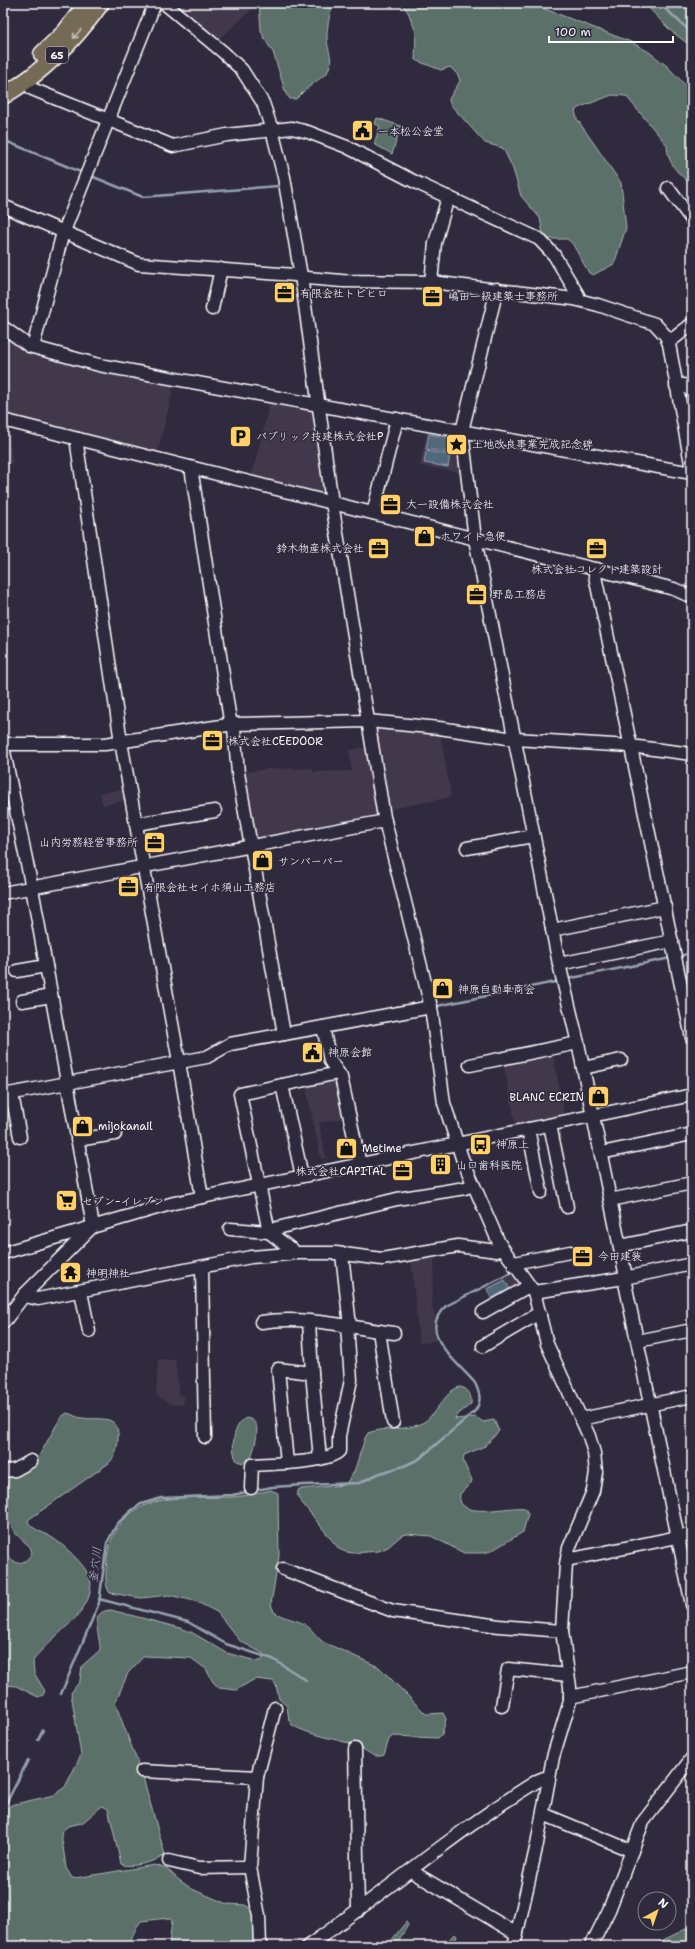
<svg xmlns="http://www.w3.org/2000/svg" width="695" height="1949" viewBox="0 0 695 1949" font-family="'Shantell Sans','Klee One',sans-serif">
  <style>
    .built { fill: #42384c }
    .green { fill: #5a6f69; stroke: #acb7b4 }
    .water { fill: #50687a; stroke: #96a4af }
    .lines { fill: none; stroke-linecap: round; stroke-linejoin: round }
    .stream { stroke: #96a4af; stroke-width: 2.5 }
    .minor-casing { stroke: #fff; stroke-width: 15 }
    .major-casing { stroke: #fff; stroke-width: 19 }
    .minor { stroke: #2f2a3d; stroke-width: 12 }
    .major { stroke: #756b55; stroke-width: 16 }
    .oneway { stroke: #c1bcb2 }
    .labels { text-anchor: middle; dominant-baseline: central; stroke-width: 3; stroke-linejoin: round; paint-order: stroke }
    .shield { fill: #2f2a3d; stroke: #c1bfc5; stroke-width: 1 }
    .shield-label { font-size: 10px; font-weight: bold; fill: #fff }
    .poi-label { font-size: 11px; fill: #fff; stroke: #2f2a3d; text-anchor: start }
    .water-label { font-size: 12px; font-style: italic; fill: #a8b4bc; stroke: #2f2a3d }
  </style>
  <rect width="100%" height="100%" fill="#2f2a3d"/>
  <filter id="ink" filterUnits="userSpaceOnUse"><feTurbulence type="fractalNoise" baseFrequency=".025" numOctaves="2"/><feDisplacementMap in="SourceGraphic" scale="8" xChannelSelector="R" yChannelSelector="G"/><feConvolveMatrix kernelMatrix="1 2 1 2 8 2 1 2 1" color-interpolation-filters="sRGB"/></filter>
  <g filter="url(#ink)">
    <g class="built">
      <path d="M181 3H259L217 41 178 9Z"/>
      <path d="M3 336 24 352 51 360 97 372 174 386 157 454 3 415Z"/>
      <path d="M270 403 316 411 326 494 324 496 251 478Z"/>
      <path d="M3 424 7 425 13 463 3 465Z"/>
      <path d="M427 431 459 437 463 473 420 466Z"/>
      <path d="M374 725 440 732 451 797 386 810Z"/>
      <path d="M368 747 378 816 254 840 241 773 267 769 312 768 313 772 352 771 349 750Z"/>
      <path d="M125 789 127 800 103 805 100 793Z"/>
      <path d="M552 1051 565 1116 516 1127 503 1061Z"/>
      <path d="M337 1077 346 1118 319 1123 326 1158 321 1159 305 1083Z"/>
      <path d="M435 1254 432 1307 435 1315 433 1328 436 1341 421 1343H419L411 1258Z"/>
      <path d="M514 1273 524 1285 492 1302 485 1288Z"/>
      <path d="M158 1359 175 1360 179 1395 184 1396 183 1405 170 1404 156 1395Z"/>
    </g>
    <g class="green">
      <path d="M259 3H333C330 14 327 25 327 37 327 52 335 56 327 73L305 90 296 99H290L286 94 273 52 264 38 261 30Z"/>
      <path d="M401 3H536L545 9 631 42 649 52 667 66 692 92V184C678 175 667 162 667 145L626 96 612 95 578 108 575 111 577 119 621 183 626 228 614 264 593 275 589 273 572 243 567 239H548L543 234 540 218 521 196 513 169 503 148 485 143 450 104 449 99 460 81 458 75 450 67 441 70 415 60 416 32 408 12Z"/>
      <path d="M644 3H692V47L670 30Z"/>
      <path d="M377 118 401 126 392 154 374 144 380 126 375 124Z"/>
      <path d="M460 1387C468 1388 472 1395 471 1404L456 1416 455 1419 476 1417 483 1422 494 1420 499 1431 485 1446 464 1455 463 1461 472 1480 471 1483 460 1494C455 1522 511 1505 525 1508L528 1514 523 1532 491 1551 483 1553H464L431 1536 407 1534 402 1535 388 1547 379 1551 354 1553 346 1552 339 1549 299 1499 297 1494 299 1489 345 1485 354 1472 365 1438 368 1433C385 1426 408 1432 424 1422 435 1415 448 1388 460 1387Z"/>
      <path d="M67 1413C72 1414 77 1418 82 1418 99 1421 120 1412 118 1440 117 1449 116 1456 109 1463L28 1520C28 1528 45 1533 51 1537 63 1544 84 1564 89 1576 93 1584 90 1596 86 1603 76 1624 46 1640 33 1661L34 1673 45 1691 43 1695 38 1697 16 1686 3 1685V1553L17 1563C25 1563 29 1558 32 1552L30 1547 15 1533 7 1519 8 1482 11 1477 33 1463 39 1456 61 1417Z"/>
      <path d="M246 1418C250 1419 254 1420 256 1425 259 1432 254 1450 251 1457 249 1460 246 1461 243 1463L237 1461C230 1450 233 1424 246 1418Z"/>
      <path d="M271 1490 278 1493V1497L279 1556 271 1604 274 1612C284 1619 298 1619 307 1626 313 1630 316 1637 323 1642L379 1667 426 1714 443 1713 446 1719 442 1734 438 1738 393 1736 389 1739 384 1755C373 1760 365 1748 355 1745 337 1739 308 1735 292 1725L289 1720 287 1706 279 1699 276 1685 273 1681 255 1679 236 1690 219 1688 213 1682 206 1669 191 1658 144 1656 128 1673 115 1703 142 1774 165 1855C158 1861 130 1869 121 1864L109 1812 107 1808 102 1806 82 1823 68 1826 61 1832 66 1868 72 1878H75L155 1865 167 1869 179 1880 192 1889 227 1904 245 1905 254 1911 257 1946H169L172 1920 168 1918 141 1921 136 1928 129 1946H3V1820L6 1810 11 1805 54 1795 65 1787 81 1755 71 1693 80 1681 82 1666 100 1650C101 1636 87 1611 111 1610L180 1628 191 1632 227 1653 256 1661H260L264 1658V1654L240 1641 217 1612 195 1601 169 1595 141 1598 110 1593C103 1585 107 1568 107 1558 108 1547 112 1538 117 1529 140 1490 194 1499 232 1497 246 1496 258 1493 271 1490Z"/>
      <path d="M406 1922 408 1925 396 1946H387Z"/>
      <path d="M692 1926V1946H654L661 1941Z"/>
      <path d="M454 1934 457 1936 454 1946H438L441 1941H448Z"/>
    </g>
    <g class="water">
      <path d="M429 434 453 438 450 453 426 449Z"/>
      <path d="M426 451 450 455 448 467 424 463Z"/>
      <path d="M505 1280 511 1292 493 1301 487 1289Z"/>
    </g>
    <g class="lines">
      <g class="stream">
        <path d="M659 3 692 33"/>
        <path d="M3 140 83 173"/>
        <path d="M91 176 143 197 278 186"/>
        <path d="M679 956 692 953"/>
        <path d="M567 979 671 958"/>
        <path d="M437 1006 560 981"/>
        <path d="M99 1599 188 1622 226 1644 273 1659 306 1680"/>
        <path d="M61 1694 99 1603 107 1543 117 1524 132 1510 141 1504 161 1498 232 1495 272 1487 304 1485 359 1483 380 1473 404 1466 419 1459 475 1411C482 1401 480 1394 475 1383 459 1363 415 1333 446 1306L513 1272"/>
        <path d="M38 1740 43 1730"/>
        <path d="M3 1810 28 1760"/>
      </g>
      <defs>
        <g id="minor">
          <path d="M164 3 223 52 242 70 263 103 272 130 284 177 301 276 332 503 384 817 431 1007 444 1103 462 1158 499 1243 534 1292 547 1344 589 1436 594 1453 596 1472 593 1491 569 1548 566 1564 562 1631 570 1687V1701L553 1757 537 1844 514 1946"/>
          <path d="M26 81 32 89 173 146 227 135 292 128 308 132 347 147 417 183 539 239 554 255 578 295 577 299"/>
          <path d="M668 188 692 220"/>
          <path d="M3 206 139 264 295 275 307 278 342 281 431 282 574 299 598 305 655 324 666 336 669 344 692 469"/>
          <path d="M431 282 435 243 448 197"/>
          <path d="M497 289 462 431 475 539 559 964 578 1043 626 1277"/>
          <path d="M212 309 221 269"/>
          <path d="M3 327 29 346 99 365 686 472 692 471"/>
          <path d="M668 341 673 339 692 324"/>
          <path d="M33 347 62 236 155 3"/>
          <path d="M676 386 683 385 692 391"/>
          <path d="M3 420 674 589 692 597"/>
          <path d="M79 439 77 445 121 742 178 1056 202 1197"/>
          <path d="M193 468 192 474 230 720 234 728 238 773 284 1034"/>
          <path d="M373 513 397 419"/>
          <path d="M597 569 595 576 692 1038"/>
          <path d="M3 744H105L234 724 368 721 439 728 515 739 630 746 692 754"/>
          <path d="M3 747 32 888 93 1226 25 1294 3 1323"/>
          <path d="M136 824 215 811"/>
          <path d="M467 848 533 836"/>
          <path d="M3 893 385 821"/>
          <path d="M552 930 665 907"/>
          <path d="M559 964 672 941"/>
          <path d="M17 971 46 966"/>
          <path d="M22 1001 51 996"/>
          <path d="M323 1027 330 1061 341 1077 360 1164"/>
          <path d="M470 1065 578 1043"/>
          <path d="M583 1068 621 1060"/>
          <path d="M338 1073 240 1094 269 1232 296 1253H336L382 1259 458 1246 497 1251 502 1249"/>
          <path d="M282 1085 302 1176"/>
          <path d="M12 1094 20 1137"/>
          <path d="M3 1095 207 1057 230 1044 431 1007"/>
          <path d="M550 1125 567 1207"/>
          <path d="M528 1129 541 1192"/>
          <path d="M77 1140 115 1134"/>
          <path d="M601 1153 692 1134"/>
          <path d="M610 1200 692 1183"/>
          <path d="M230 1229 269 1232"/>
          <path d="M269 1230 397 1199 465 1188 473 1185"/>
          <path d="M620 1246 692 1231"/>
          <path d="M3 1253 174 1203 692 1095"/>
          <path d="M342 1254 350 1326"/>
          <path d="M514 1266 519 1262 570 1252"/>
          <path d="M202 1267 205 1437"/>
          <path d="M624 1278 692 1605"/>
          <path d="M81 1292 89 1331"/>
          <path d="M534 1292 624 1278 692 1264"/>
          <path d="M25 1294 29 1297 38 1299 251 1257 289 1254 292 1249"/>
          <path d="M483 1312 529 1286"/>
          <path d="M261 1322C300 1316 341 1325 379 1331L393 1422"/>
          <path d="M309 1322 312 1373 320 1459"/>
          <path d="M379 1331 394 1333"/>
          <path d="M638 1341 692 1330"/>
          <path d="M483 1346 534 1316 540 1314"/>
          <path d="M581 1419 692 1396"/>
          <path d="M287 1463 278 1369 312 1373"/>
          <path d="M3 1471 15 1470 31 1461"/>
          <path d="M251 1488 252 1465C268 1464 329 1463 339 1451V1436L351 1380 347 1326"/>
          <path d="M567 1560 692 1534"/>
          <path d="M283 1569 393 1611 499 1626 562 1631"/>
          <path d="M570 1697 692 1672"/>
          <path d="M502 1706 508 1669 568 1675"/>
          <path d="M355 1749 358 1911"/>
          <path d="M142 1771 257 1777"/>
          <path d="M543 1814 632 1851"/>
          <path d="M169 1861 199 1868 250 1867"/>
          <path d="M411 1871 517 1934"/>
          <path d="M260 1946 259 1916 250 1867 257 1777 275 1708"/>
          <path d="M308 1946C386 1892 458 1829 539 1780L544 1778 549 1779"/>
          <path d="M591 1946 609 1910 643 1822 692 1758"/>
        </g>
        <g id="major">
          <path d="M42 54 65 32 87 3"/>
          <path d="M3 96C42 73 75 40 101 3"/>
        </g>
      </defs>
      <use href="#minor" class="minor-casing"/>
      <use href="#major" class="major-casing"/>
      <use href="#minor" class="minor"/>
      <use href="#major" class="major"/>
    </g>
    <defs><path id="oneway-shaft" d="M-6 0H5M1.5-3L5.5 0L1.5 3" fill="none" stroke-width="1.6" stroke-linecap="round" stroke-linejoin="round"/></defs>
    <use class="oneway" href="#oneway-shaft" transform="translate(77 34) rotate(131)"/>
  </g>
  <defs>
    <symbol id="civic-square" viewBox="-11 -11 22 22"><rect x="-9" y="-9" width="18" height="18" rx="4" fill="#ffd166" stroke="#2f2a3d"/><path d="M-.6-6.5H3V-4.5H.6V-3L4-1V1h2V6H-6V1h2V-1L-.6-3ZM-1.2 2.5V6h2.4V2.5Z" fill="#111"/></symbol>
    <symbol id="office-square" viewBox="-11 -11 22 22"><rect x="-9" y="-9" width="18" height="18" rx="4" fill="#ffd166" stroke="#2f2a3d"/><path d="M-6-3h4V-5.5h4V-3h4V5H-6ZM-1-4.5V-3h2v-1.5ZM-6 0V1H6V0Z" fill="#111"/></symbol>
    <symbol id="parking-square" viewBox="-11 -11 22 22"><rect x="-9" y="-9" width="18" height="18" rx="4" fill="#ffd166" stroke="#2f2a3d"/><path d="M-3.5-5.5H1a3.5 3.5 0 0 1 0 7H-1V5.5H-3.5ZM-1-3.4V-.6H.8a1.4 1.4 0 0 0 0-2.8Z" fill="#111"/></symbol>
    <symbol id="sight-square" viewBox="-11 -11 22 22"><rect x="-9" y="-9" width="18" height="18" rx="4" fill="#ffd166" stroke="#2f2a3d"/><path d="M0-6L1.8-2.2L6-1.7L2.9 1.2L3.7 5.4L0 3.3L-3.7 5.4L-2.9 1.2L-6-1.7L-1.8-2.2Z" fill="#111"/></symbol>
    <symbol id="shop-square" viewBox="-11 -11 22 22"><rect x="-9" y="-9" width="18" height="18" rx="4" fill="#ffd166" stroke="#2f2a3d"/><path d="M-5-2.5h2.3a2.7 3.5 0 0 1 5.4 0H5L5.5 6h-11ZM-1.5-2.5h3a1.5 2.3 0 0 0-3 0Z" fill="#111"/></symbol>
    <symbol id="bus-square" viewBox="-11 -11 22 22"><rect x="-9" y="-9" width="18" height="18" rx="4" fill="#ffd166" stroke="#2f2a3d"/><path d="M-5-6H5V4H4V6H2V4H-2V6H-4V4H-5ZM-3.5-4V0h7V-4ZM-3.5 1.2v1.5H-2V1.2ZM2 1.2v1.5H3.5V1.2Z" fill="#111"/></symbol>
    <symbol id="building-square" viewBox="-11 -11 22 22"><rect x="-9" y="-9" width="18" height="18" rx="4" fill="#ffd166" stroke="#2f2a3d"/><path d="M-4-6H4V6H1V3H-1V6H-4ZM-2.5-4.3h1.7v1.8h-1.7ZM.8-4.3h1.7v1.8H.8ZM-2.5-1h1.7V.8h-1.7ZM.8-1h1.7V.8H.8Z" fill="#111"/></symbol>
    <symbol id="supermarket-square" viewBox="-11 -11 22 22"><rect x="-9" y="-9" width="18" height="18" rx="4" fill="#ffd166" stroke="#2f2a3d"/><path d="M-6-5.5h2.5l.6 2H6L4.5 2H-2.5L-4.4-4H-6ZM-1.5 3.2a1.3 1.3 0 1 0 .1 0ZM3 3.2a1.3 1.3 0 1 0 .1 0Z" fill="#111"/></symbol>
    <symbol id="temple-square" viewBox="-11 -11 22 22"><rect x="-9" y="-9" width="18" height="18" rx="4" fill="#ffd166" stroke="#2f2a3d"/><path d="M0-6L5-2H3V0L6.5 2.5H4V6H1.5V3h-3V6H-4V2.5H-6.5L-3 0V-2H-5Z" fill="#111"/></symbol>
  </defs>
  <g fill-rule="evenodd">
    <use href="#civic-square" x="350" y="118" width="25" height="25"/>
    <use href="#office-square" x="272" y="280" width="25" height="25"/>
    <use href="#office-square" x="420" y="284" width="25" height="25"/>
    <use href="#parking-square" x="228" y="424" width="25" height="25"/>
    <use href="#sight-square" x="444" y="432" width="25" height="25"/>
    <use href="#office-square" x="378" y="492" width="25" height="25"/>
    <use href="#shop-square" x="412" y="524" width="25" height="25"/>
    <use href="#office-square" x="366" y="536" width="25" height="25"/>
    <use href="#office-square" x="584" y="536" width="25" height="25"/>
    <use href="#office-square" x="464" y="582" width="25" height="25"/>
    <use href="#office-square" x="200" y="728" width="25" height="25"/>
    <use href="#office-square" x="142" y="830" width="25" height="25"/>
    <use href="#shop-square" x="250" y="848" width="25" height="25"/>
    <use href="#office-square" x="116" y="874" width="25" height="25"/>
    <use href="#shop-square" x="430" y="976" width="25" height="25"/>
    <use href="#civic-square" x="300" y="1040" width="25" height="25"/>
    <use href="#shop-square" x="586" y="1084" width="25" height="25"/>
    <use href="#shop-square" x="70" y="1114" width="25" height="25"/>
    <use href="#bus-square" x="468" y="1132" width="25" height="25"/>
    <use href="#shop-square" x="334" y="1136" width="25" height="25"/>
    <use href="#building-square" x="428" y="1152" width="25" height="25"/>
    <use href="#office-square" x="390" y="1158" width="25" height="25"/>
    <use href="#supermarket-square" x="54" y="1188" width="25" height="25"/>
    <use href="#office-square" x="570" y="1244" width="25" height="25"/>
    <use href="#temple-square" x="58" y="1260" width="25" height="25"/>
  </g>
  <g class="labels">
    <rect class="shield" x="46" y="47" width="22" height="16" rx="3"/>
    <g class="shield-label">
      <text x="57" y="55">65</text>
    </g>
    <g class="poi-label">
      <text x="378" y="131">一本松公会堂</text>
      <text x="300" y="293">有限会社トビヒロ</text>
      <text x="448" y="296">嶋田一級建築士事務所</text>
      <text x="256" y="436">パブリック技建株式会社P</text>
      <text x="472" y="444">土地改良事業完成記念碑</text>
      <text x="406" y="504">大一設備株式会社</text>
      <text x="440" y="536">ホワイト急便</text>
      <text x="364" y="548" text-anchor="end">鈴木物産株式会社</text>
      <text x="597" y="569" text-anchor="middle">株式会社コレクト建築設計</text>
      <text x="492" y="594">野島工務店</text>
      <text x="228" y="741">株式会社CEEDOOR</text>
      <text x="138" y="842" text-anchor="end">山内労務経営事務所</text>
      <text x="278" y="861">サンバーバー</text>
      <text x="144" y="887">有限会社セイホ須山工務店</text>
      <text x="458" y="989">神原自動車商会</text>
      <text x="328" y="1052">神原会館</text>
      <text x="584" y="1097" text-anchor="end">BLANC ECRIN</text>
      <text x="98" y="1126">mijokanail</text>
      <text x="496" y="1144">神原上</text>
      <text x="362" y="1148">Metime</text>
      <text x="456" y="1165">山口歯科医院</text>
      <text x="386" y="1171" text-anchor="end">株式会社CAPITAL</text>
      <text x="82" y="1201">セブン-イレブン</text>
      <text x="598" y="1256">今田建装</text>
      <text x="86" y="1273">神明神社</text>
    </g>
    <g class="water-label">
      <text transform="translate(95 1565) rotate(-82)">釜穴川</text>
    </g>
  </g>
  <rect width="695" height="1949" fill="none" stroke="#2f2a3d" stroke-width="16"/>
  <rect x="8" y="8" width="679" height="1933" fill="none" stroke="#fff" stroke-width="1.5" filter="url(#ink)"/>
  <g transform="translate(657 1911) rotate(40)"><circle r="19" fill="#2f2a3d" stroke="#827f8b"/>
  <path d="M0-3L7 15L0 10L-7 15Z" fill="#ffd166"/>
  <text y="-6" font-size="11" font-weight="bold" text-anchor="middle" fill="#ffffff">N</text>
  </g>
  <path d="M549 36v6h124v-6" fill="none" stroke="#ffffff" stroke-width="2"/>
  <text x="555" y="36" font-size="12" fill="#ffffff" stroke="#2f2a3d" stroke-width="3" paint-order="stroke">100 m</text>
</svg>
